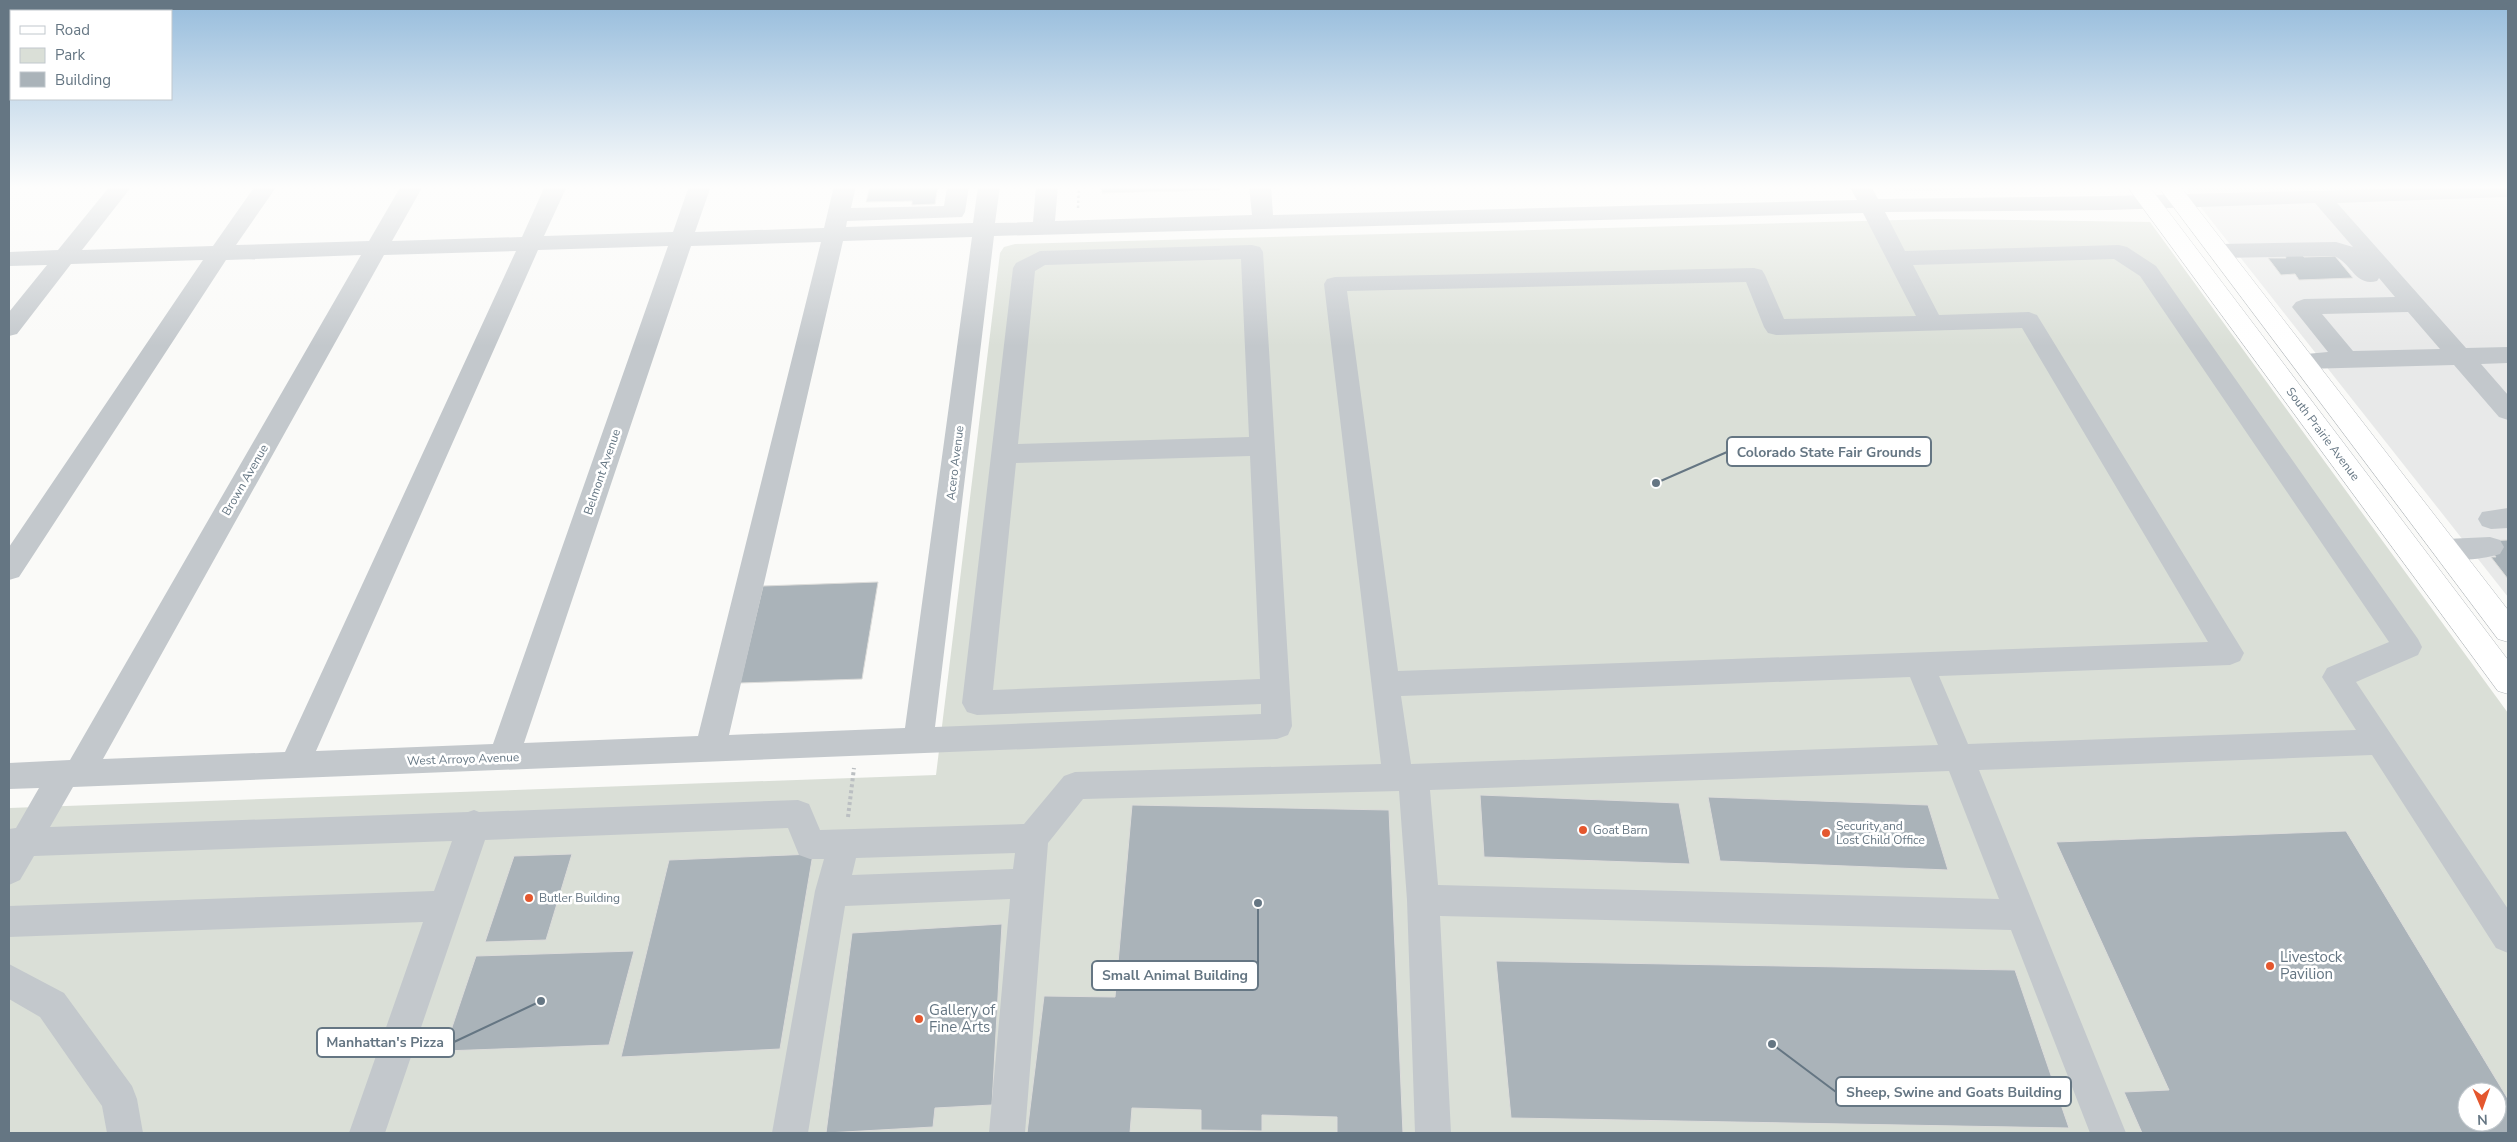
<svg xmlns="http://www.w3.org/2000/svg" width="2517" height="1142" viewBox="0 0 2517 1142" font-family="'Nunito Sans',sans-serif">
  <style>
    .built { fill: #e8e9e9 }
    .green { fill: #dadfd7; fill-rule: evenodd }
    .building { fill: #aab3b9; stroke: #dcdcda; fill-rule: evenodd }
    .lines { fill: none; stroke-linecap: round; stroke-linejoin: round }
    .major-casing { stroke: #b5babe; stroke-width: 1 }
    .path-far1 { stroke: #bbbfc2; stroke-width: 2.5; stroke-dasharray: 2.5 2.5; stroke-linecap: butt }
    .path { stroke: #bbbfc2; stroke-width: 4; stroke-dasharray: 3 3; stroke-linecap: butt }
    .minor { fill: #c3c8cc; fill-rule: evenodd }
    .major { fill: #fff; fill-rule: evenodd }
    .poi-dot { fill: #e4572e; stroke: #fff; stroke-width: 2 }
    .labels { text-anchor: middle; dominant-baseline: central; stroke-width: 5; stroke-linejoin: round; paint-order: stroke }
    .street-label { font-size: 12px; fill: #657683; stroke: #fff }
    .poi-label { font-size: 12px; fill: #657683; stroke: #fff; text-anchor: start }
    .near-poi-label { font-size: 15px; fill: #657683; stroke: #fff; text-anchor: start }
    .leader { fill: none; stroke: #657683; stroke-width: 2 }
    .callout-dot { fill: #657683; stroke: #fff; stroke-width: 2 }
    .callout { fill: #fff; stroke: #657683; stroke-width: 2 }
    .callout-label { font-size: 14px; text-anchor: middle; font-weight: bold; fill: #657683 }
  </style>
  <rect width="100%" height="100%" fill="#fafaf8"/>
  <g class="built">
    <path d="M1886 186H2076L1912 191 1895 190Z"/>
    <path d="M2184 186H2508V597Z"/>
  </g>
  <path class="green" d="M1937 219 2150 222 2508 713V1133H9V808L936 775 1000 253 1004 247 1015 244ZM2467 1092H2497V1122H2467Z"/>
  <g class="building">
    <path d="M870 186H938L935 204 912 205V201L866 202Z"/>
    <path d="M1102 186H1220V190L1102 193Z"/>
    <path d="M2301 253 2304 257 2335 256 2353 278 2299 280 2295 274 2281 275 2268 258H2286L2284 254Z"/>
    <path d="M2508 540V579L2491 557H2496L2484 541Z"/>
    <path d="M878 582 862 679 740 683 763 586Z"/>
    <path d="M1480 795 1679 803 1690 864 1484 857Z"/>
    <path d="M1708 797 1928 805 1948 870 1720 861Z"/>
    <path d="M1132 805 1389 810 1403 1133H1337V1117L1262 1115V1131L1201 1130V1110L1132 1108 1130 1133H1027L1044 996 1115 997Z"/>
    <path d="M2346 831 2508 1099V1133H2142L2124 1092 2169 1090 2056 842ZM2467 1092H2497V1122H2467Z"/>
    <path d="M572 854 546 940 485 942 514 856Z"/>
    <path d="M813 854 780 1049 621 1057 669 860Z"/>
    <path d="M1002 924 992 1105 935 1108 933 1127 826 1133 852 933Z"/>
    <path d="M634 951 609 1045 444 1051 476 956Z"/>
    <path d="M1496 961 2015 970 2069 1128 1511 1118Z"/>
  </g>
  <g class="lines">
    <defs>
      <g id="major">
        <path d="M2127 186H2149L2508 660V694L2498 691Z"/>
        <path d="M2158 186H2180L2508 610V642L2498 639Z"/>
      </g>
    </defs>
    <use href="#major" class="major-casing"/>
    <path class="path-far1" d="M1078 208 1079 186"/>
    <path class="path" d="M848 817 854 768"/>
    <g class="minor">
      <path d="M110 186H132L82 250 213 246 255 186H277L236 245 369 241 401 186H423L392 241 522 237 545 186H567L544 236 673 232 689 186H711L695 232 824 228 834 186H856L851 208 944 206 947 186H969L965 212 962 217 847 221 846 227 973 223 978 186H1000L995 223 1033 222 1036 186H1058L1055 221 1252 215 1249 186H1271L1273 215 1857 200 1849 186H1871L1878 199 2109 196 2508 186V197L2337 203 2466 348 2508 347V363L2481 364 2508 395V420L2499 417 2454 365 2304 369 2295 367 2292 361 2295 355 2328 352 2292 307 2296 302 2304 299 2395 297 2379 278 2377 281C2355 287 2352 263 2334 256L2220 258 2212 256 2209 251 2212 246 2220 244 2336 242 2353 247 2315 203 2109 210 1885 212 1905 251 2119 245 2127 247 2156 266 2418 639 2422 647 2418 655 2356 682 2508 909V953L2496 948 2372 755 1979 770 2126 1133H2090L2011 930 1440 916 1451 1133H1415L1407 900 1399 791 1083 799 1048 843 1025 1133H989L1010 899 845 906 808 1133H772L815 891 824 859H810L799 855 788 828 485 840 385 1133H349L423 922 9 937V906L434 891 452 841 34 856 20 880 9 885V829L16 828 39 788 9 789V763L70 760 361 255 226 260 19 577 9 580V547L203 260 71 264 17 334 9 336V312L47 265 9 266V252L58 250ZM1863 213 1916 316 1784 319 1765 275 1762 270 1754 268 1335 277 1327 279 1324 284 1381 764 1075 772 1064 776 1024 824 820 830 809 804 798 800 479 812 474 810 468 812 50 827 73 787 1277 739 1288 735 1292 726 1263 252 1260 247 1252 245 1040 251 1016 263 1013 268 962 703 967 712 977 715 1261 704V714L935 727 994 236ZM972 237 905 728 729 735 843 241ZM821 242 698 736 524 743 691 246ZM668 246 493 744 316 751 538 250ZM516 251 285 752 103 759 384 255ZM1241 259 1249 437 1018 444 1035 271 1045 265ZM2114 259 2140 276 2389 642 2327 668 2322 677 2356 730 1968 744 1939 676 2230 665 2240 661 2244 653 2037 315 2029 312 1939 315 1913 265ZM1746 282 1764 327 1768 333 1776 335 2022 328 2208 642 1398 671 1347 291ZM2408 312 2440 349 2353 351 2322 314ZM1250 456 1260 679 993 690 1016 463ZM1910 677 1938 745 1411 764 1401 696ZM1949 771 1999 899 1438 885 1430 790ZM1015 853 1013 869 852 875 856 858Z"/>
      <path d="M2508 508V528L2491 529 2482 526 2478 519 2482 512Z"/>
      <path d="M2490 537 2500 540 2504 547 2500 554C2481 560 2455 562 2436 556L2432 549 2436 542 2446 539Z"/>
      <path d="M9 964 64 993 132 1086 137 1099 143 1133H107L102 1106 40 1017 9 999Z"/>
    </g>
    <use href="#major" class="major"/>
  </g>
  <linearGradient id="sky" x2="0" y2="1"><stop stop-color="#96bcdc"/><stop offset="0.54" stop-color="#fdfdfc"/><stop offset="1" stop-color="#fdfdfc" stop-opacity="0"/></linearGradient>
  <rect width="2517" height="346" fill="url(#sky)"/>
  <g class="poi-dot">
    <circle cx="1583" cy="830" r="5"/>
    <circle cx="1826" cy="833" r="5"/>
    <circle cx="529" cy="898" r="5"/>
    <circle cx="2270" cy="966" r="5"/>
    <circle cx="919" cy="1019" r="5"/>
  </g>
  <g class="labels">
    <g class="street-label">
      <text transform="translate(2323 434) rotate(53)">South Prairie Avenue</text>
      <text transform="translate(955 463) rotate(-83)">Acero Avenue</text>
      <text transform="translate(602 472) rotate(-71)">Belmont Avenue</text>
      <text transform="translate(245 480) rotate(-60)">Brown Avenue</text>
      <text transform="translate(463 759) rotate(-2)">West Arroyo Avenue</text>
    </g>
    <g class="poi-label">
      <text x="1836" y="826">Security and<tspan x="1836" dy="14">Lost Child Office</tspan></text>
      <text x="1593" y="830">Goat Barn</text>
      <text x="539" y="898">Butler Building</text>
    </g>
    <g class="near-poi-label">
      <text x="2280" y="957">Livestock<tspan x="2280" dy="17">Pavilion</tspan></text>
      <text x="929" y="1010">Gallery of<tspan x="929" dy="17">Fine Arts</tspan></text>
    </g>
  </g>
  <path class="leader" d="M1656 483L1727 452M1258 903L1258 975M541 1001L454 1042M1772 1044L1836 1092"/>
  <g class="callout-dot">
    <circle cx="1656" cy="483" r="5"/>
    <circle cx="1258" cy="903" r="5"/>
    <circle cx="541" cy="1001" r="5"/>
    <circle cx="1772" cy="1044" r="5"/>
  </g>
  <g class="callout">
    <rect x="1727" y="437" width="204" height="29" rx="5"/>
    <rect x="1092" y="961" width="166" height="29" rx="5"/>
    <rect x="317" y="1028" width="137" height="29" rx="5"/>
    <rect x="1836" y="1077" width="235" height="29" rx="5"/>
  </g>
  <g class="callout-label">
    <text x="1829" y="457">Colorado State Fair Grounds</text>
    <text x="1175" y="980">Small Animal Building</text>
    <text x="385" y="1047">Manhattan's Pizza</text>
    <text x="1954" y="1097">Sheep, Swine and Goats Building</text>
  </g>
  <rect width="2517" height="1142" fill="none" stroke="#657683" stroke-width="20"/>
  <rect x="10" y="10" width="162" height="90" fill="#ffffff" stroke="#c1c8cd"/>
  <rect x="20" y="26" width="25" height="8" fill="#ffffff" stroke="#c1c8cd"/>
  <text x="55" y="35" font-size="15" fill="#657683">Road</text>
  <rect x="20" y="48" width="25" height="15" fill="#dadfd7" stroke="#c1c8cd"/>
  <text x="55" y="60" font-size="15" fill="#657683">Park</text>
  <rect x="20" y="72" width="25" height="15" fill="#aab3b9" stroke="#c1c8cd"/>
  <text x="55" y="85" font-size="15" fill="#657683">Building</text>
  <g transform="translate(2482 1107) rotate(178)"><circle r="24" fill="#ffffff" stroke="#c1c8cd"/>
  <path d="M0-4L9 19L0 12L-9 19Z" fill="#e4572e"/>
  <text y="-8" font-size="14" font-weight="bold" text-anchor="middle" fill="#657683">N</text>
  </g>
</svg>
